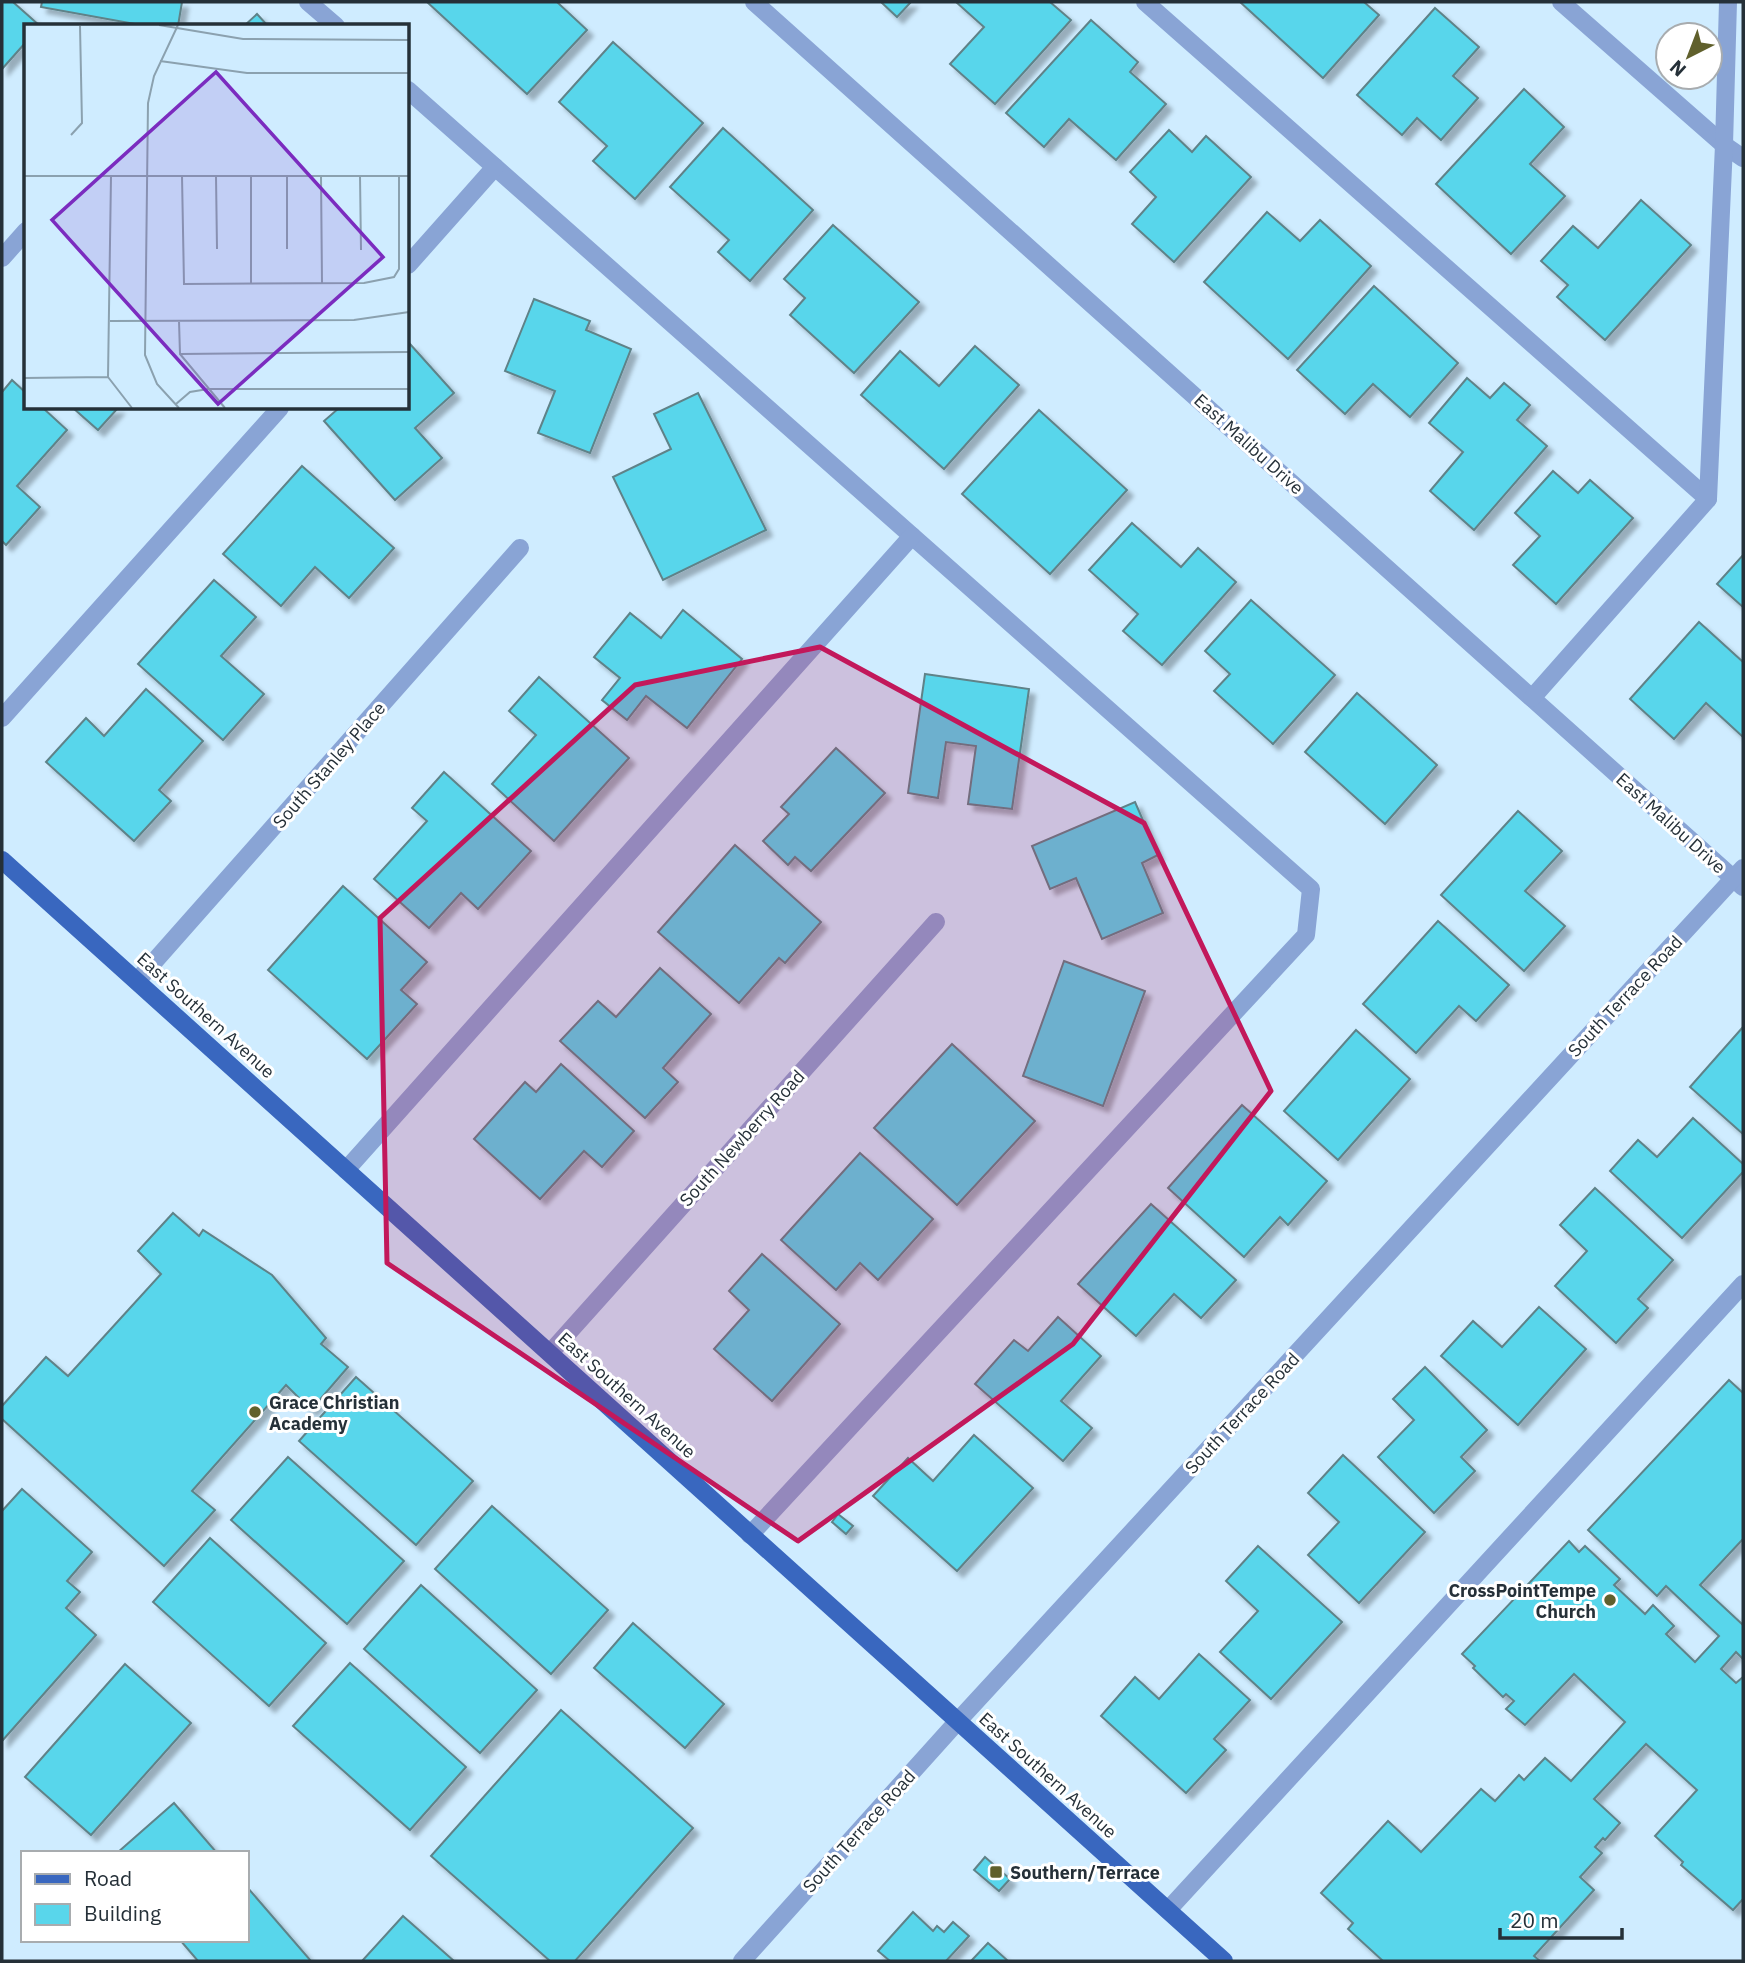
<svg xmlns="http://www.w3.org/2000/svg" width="1745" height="1963" viewBox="0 0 1745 1963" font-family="'IBM Plex Sans',sans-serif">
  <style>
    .building { fill: #59d6eb; stroke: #5f8288; stroke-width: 2; filter: url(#shadow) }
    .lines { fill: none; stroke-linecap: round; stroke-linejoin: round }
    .minor { stroke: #89a4d5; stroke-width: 18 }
    .major { stroke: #3967bf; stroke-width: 18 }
    .marked { fill: #c2185b; fill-opacity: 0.2; stroke: #c2185b; stroke-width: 5; stroke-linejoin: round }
    .poi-dot { fill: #60602c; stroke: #fff; stroke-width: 2.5 }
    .labels { text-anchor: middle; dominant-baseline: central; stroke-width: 6; stroke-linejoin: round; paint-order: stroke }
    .street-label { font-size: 18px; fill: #253038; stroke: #fff }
    .poi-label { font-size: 18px; font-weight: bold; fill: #253038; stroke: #fff; text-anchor: start }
    .inset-road { fill: none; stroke: #8ba1af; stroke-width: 2 }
    .view { fill: #7b2cbf; fill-opacity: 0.15; stroke: #7b2cbf; stroke-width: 3.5 }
    .inset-edge { fill: none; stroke: #253038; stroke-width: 3.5 }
  </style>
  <defs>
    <filter id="shadow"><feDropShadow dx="6" dy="6" stdDeviation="2" flood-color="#0004"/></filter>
  </defs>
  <rect width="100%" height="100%" fill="#cfecff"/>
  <g class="building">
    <path d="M2 2H13L40 26H26V42L2 69Z"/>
    <path d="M42 2H182L178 26H146L41 7Z"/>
    <path d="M427 2H557L587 30 527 94Z"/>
    <path d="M881 2H911L897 17Z"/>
    <path d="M956 2H1050L1071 20 995 104 950 64 984 27Z"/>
    <path d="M1240 2H1364L1379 15 1323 78Z"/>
    <path d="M1435 8 1479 47 1453 76 1478 98 1441 140 1417 118 1402 135 1357 95Z"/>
    <path d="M257 14 268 26H244Z"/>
    <path d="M1091 20 1138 62 1130 72 1166 104 1116 160 1069 119 1044 147 1006 113Z"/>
    <path d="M613 42 703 123 635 199 593 161 607 146 559 102Z"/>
    <path d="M1524 89 1564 127 1530 164 1565 196 1511 254 1436 184Z"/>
    <path d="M723 128 813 210 750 281 718 252 729 240 670 187Z"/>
    <path d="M1169 130 1192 152 1206 136 1251 177 1174 262 1132 224 1156 197 1130 172Z"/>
    <path d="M1641 200 1691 245 1605 340 1557 297 1568 285 1541 261 1573 226 1598 248Z"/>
    <path d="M1267 212 1300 241 1320 220 1371 266 1288 359 1204 282Z"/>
    <path d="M833 225 919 302 854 373 790 315 805 298 784 279Z"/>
    <path d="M1374 286 1458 363 1410 417 1373 384 1345 414 1297 370Z"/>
    <path d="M534 299 590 321 586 330 631 349 590 453 538 433 555 391 505 371Z"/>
    <path d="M410 344 454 393 415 428 442 458 395 500 324 421 339 408H408V346Z"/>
    <path d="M975 346 1019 385 944 469 861 395 900 351 939 386Z"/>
    <path d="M1467 378 1490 398 1504 383 1530 405 1517 420 1547 446 1474 530 1430 491 1463 452 1429 423Z"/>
    <path d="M12 380 26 393V408H43L67 430 17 486 40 507 6 545 2 541V392Z"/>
    <path d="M698 393 766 530 663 580 613 477 671 449 654 414Z"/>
    <path d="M73 408H118L98 430Z"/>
    <path d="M1039 410 1127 490 1050 574 962 494Z"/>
    <path d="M302 466 394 548 349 598 315 567 281 606 223 554Z"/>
    <path d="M1553 471 1578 493 1590 480 1633 518 1556 604 1513 565 1540 536 1515 513Z"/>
    <path d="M1132 523 1181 567 1198 548 1236 582 1162 665 1123 631 1138 614 1089 570Z"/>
    <path d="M1743 555V607L1717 584Z"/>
    <path d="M214 580 256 617 221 656 264 694 223 740 138 664Z"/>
    <path d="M1251 600 1335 675 1273 744 1214 691 1230 674 1205 651Z"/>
    <path d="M683 610 742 659 687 728 646 696 627 720 602 700 620 678 594 657 630 613 661 638Z"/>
    <path d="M1699 622 1743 662V737L1706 703 1674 739 1630 699Z"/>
    <path d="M925 674 1029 689 1012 809 968 804 976 746 946 742 938 798 908 793Z"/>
    <path d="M539 677 629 758 554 841 492 784 536 735 509 711Z"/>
    <path d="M146 689 203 741 159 790 171 801 134 841 46 762 86 718 104 736Z"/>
    <path d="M1357 693 1437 765 1385 824 1305 752Z"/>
    <path d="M836 748 885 793 811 871 795 857 788 865 763 841 789 814 781 807Z"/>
    <path d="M444 772 531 851 478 909 461 893 429 928 374 879 427 821 412 808Z"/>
    <path d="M1135 802 1158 855 1142 863 1163 913 1102 939 1076 878 1050 889 1032 846Z"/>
    <path d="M1518 811 1562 851 1525 891 1565 926 1524 971 1441 895Z"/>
    <path d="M735 845 821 922 785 963 779 958 739 1003 658 932Z"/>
    <path d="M343 886 427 962 401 990 417 1004 367 1059 268 970Z"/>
    <path d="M1438 921 1509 985 1476 1021 1459 1006 1416 1053 1363 1004Z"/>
    <path d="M1064 961 1145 991 1103 1106 1023 1076Z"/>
    <path d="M660 968 711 1014 663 1068 678 1082 645 1118 560 1041 598 1001 616 1017Z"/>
    <path d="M1743 1027V1134L1690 1087Z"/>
    <path d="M1356 1030 1410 1079 1338 1160 1284 1111Z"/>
    <path d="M952 1044 1035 1121 957 1205 874 1128Z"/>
    <path d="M561 1064 634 1131 602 1167 584 1151 540 1199 474 1139 525 1082 536 1092Z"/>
    <path d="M1242 1105 1327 1181 1288 1225 1280 1217 1244 1257 1168 1188Z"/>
    <path d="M1693 1118 1743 1164V1172L1682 1238 1610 1171 1638 1140 1657 1157Z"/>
    <path d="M860 1153 933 1219 878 1280 860 1263 836 1290 781 1240Z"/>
    <path d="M1595 1188 1673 1260 1638 1299 1648 1308 1616 1343 1555 1286 1587 1251 1560 1225Z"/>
    <path d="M1151 1204 1236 1280 1201 1318 1174 1294 1136 1336 1078 1284Z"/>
    <path d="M173 1213 199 1236 203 1230 272 1275 326 1338 321 1344 348 1367 311 1410 286 1385 192 1491 215 1510 164 1566 2 1419V1406L46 1357 68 1376 161 1274 138 1251Z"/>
    <path d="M762 1254 840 1324 772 1401 714 1349 749 1310 729 1291Z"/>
    <path d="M1539 1307 1586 1349 1518 1425 1441 1356 1473 1321 1502 1347Z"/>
    <path d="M1058 1317 1101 1356 1061 1401 1092 1428 1063 1461 975 1384 1014 1340 1028 1351Z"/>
    <path d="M1425 1367 1487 1430 1461 1457 1475 1471 1434 1513 1378 1457 1414 1420 1393 1399Z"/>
    <path d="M356 1377 473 1481 416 1545 299 1441Z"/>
    <path d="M1729 1380 1743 1393V1539L1700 1585 1743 1625V1659L1736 1652 1721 1669 1736 1683 1743 1677V1899L1733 1910 1681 1865 1683 1862 1655 1836 1697 1790 1646 1744 1594 1799 1620 1823 1605 1840 1603 1838 1595 1847 1602 1853 1580 1877 1594 1890 1534 1956 1540 1961H1383L1348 1929 1353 1923 1321 1893 1388 1821 1421 1852 1481 1789 1495 1801 1519 1775 1524 1780 1545 1758 1571 1781 1625 1722 1574 1674 1525 1725 1506 1709 1514 1701 1506 1694 1503 1697 1473 1668 1475 1666 1462 1654 1569 1541 1579 1552 1585 1546 1620 1579 1614 1585 1645 1614 1653 1605 1674 1626 1666 1634 1695 1662 1719 1636 1666 1586 1657 1596 1588 1530Z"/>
    <path d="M974 1435 1033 1488 957 1571 873 1496 908 1458 933 1481Z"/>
    <path d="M1343 1455 1425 1532 1359 1603 1308 1555 1339 1522 1308 1493Z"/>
    <path d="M288 1457 404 1561 347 1624 231 1520Z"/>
    <path d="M22 1489 92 1552 67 1581 80 1592 66 1608 96 1635 2 1741V1511Z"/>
    <path d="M492 1506 608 1610 551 1674 435 1569Z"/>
    <path d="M838 1514 853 1526 846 1534 832 1522Z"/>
    <path d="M210 1538 326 1643 269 1706 153 1602Z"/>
    <path d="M1258 1546 1342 1622 1271 1699 1220 1652 1258 1611 1226 1581Z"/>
    <path d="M421 1585 537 1690 480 1753 364 1649Z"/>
    <path d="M633 1623 724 1704 685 1748 594 1668Z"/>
    <path d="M1199 1654 1250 1700 1214 1739 1226 1750 1186 1793 1101 1716 1135 1677 1159 1699Z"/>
    <path d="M350 1663 466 1767 410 1830 293 1726Z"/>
    <path d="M125 1664 191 1723 91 1835 25 1777Z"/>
    <path d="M561 1710 693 1828 575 1961H550L431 1856Z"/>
    <path d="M174 1803 217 1853H117Z"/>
    <path d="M985 1857 1010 1879 999 1891 974 1870Z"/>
    <path d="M247 1887 311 1961H198L180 1940H247Z"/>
    <path d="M913 1912 933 1931 937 1926 944 1932 953 1922 969 1936 946 1961H890L878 1951Z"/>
    <path d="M403 1916 454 1961H362Z"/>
    <path d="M988 1943 1008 1961H971Z"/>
  </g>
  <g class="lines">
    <g class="minor">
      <path d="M308 2 336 26"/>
      <path d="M754 2 1743 887"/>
      <path d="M1145 2 1708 499"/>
      <path d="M1561 2 1724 145 1743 158"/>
      <path d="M408 90 1311 889 1306 935 750 1535"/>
      <path d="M2 258 26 231"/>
      <path d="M408 265 495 167"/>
      <path d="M1532 698 1708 499 1724 145 1728 2"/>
      <path d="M2 718 280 408"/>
      <path d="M137 981 520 548"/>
      <path d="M346 1170 912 536"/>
      <path d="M550 1353 936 922"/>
      <path d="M1168 1910 1743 1284"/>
      <path d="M742 1961 957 1722 1743 868"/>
    </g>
    <path class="major" d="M2 860 1224 1961"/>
  </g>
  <path class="marked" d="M820 647 1144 823 1271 1091 1073 1344 798 1541 387 1263 380 918 635 685Z"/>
  <g class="poi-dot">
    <circle cx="255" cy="1412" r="7"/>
    <circle cx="1610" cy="1600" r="7"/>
    <rect x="989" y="1865" width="14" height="14" rx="3.5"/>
  </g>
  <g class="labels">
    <g class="street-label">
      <text transform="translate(1249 444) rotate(42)">East Malibu Drive</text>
      <text transform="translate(329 765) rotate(-49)">South Stanley Place</text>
      <text transform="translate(1671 823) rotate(42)">East Malibu Drive</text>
      <text transform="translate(1625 996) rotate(-47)">South Terrace Road</text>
      <text transform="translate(206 1015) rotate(42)">East Southern Avenue</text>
      <text transform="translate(742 1138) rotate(-48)">South Newberry Road</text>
      <text transform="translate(627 1395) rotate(42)">East Southern Avenue</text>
      <text transform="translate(1242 1413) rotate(-47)">South Terrace Road</text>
      <text transform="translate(1048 1775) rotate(42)">East Southern Avenue</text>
      <text transform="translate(859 1831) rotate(-48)">South Terrace Road</text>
    </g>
    <g class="poi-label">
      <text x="269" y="1402">Grace Christian<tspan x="269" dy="21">Academy</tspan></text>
      <text x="1596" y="1590" text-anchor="end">CrossPointTempe<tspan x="1596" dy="21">Church</tspan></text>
      <text x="1010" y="1872">Southern/Terrace</text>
    </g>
  </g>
  <g transform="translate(24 24)">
    <rect width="385" height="385" fill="#cfecff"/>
    <path class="inset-road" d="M135 1 219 15 385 16M154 1 130 52 124 79 121 331 133 360 155 384M136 37 223 49H385M47 111 58 99 56 2M0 152H385M87 152 84 353 108 384M158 152 160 260 340 259 370 253 375 245V152M192 152 193 225M227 152V260M263 152V225M297 152 298 259M336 152 337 226M86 297 330 296 385 288M155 297 156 330 201 384M156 330 385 328M0 354 84 353M152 380 166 368 184 365H385"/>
    <path class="view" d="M192 48 359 233 194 380 28 196Z"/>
    <rect width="385" height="385" class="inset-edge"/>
  </g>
  <rect width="1745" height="1963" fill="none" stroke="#253038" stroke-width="7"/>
  <rect x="21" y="1851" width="228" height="91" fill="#ffffff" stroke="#a8acaf" stroke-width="2"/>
  <rect x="35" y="1874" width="35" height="10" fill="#3967bf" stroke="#a8acaf" stroke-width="2"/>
  <text x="84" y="1886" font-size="21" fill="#253038">Road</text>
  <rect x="35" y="1904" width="35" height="21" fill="#59d6eb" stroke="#a8acaf" stroke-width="2"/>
  <text x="84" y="1921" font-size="21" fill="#253038">Building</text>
  <g transform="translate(1689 56) rotate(222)"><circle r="33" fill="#ffffff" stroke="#a8acaf" stroke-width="2"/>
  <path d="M0-5L12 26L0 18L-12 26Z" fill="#60602c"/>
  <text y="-10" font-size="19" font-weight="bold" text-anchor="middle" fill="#253038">N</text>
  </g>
  <path d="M1500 1928v10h122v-10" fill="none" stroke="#253038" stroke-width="3.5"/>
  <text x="1510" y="1928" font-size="21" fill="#253038" stroke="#ffffff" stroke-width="5" paint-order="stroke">20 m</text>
</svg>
